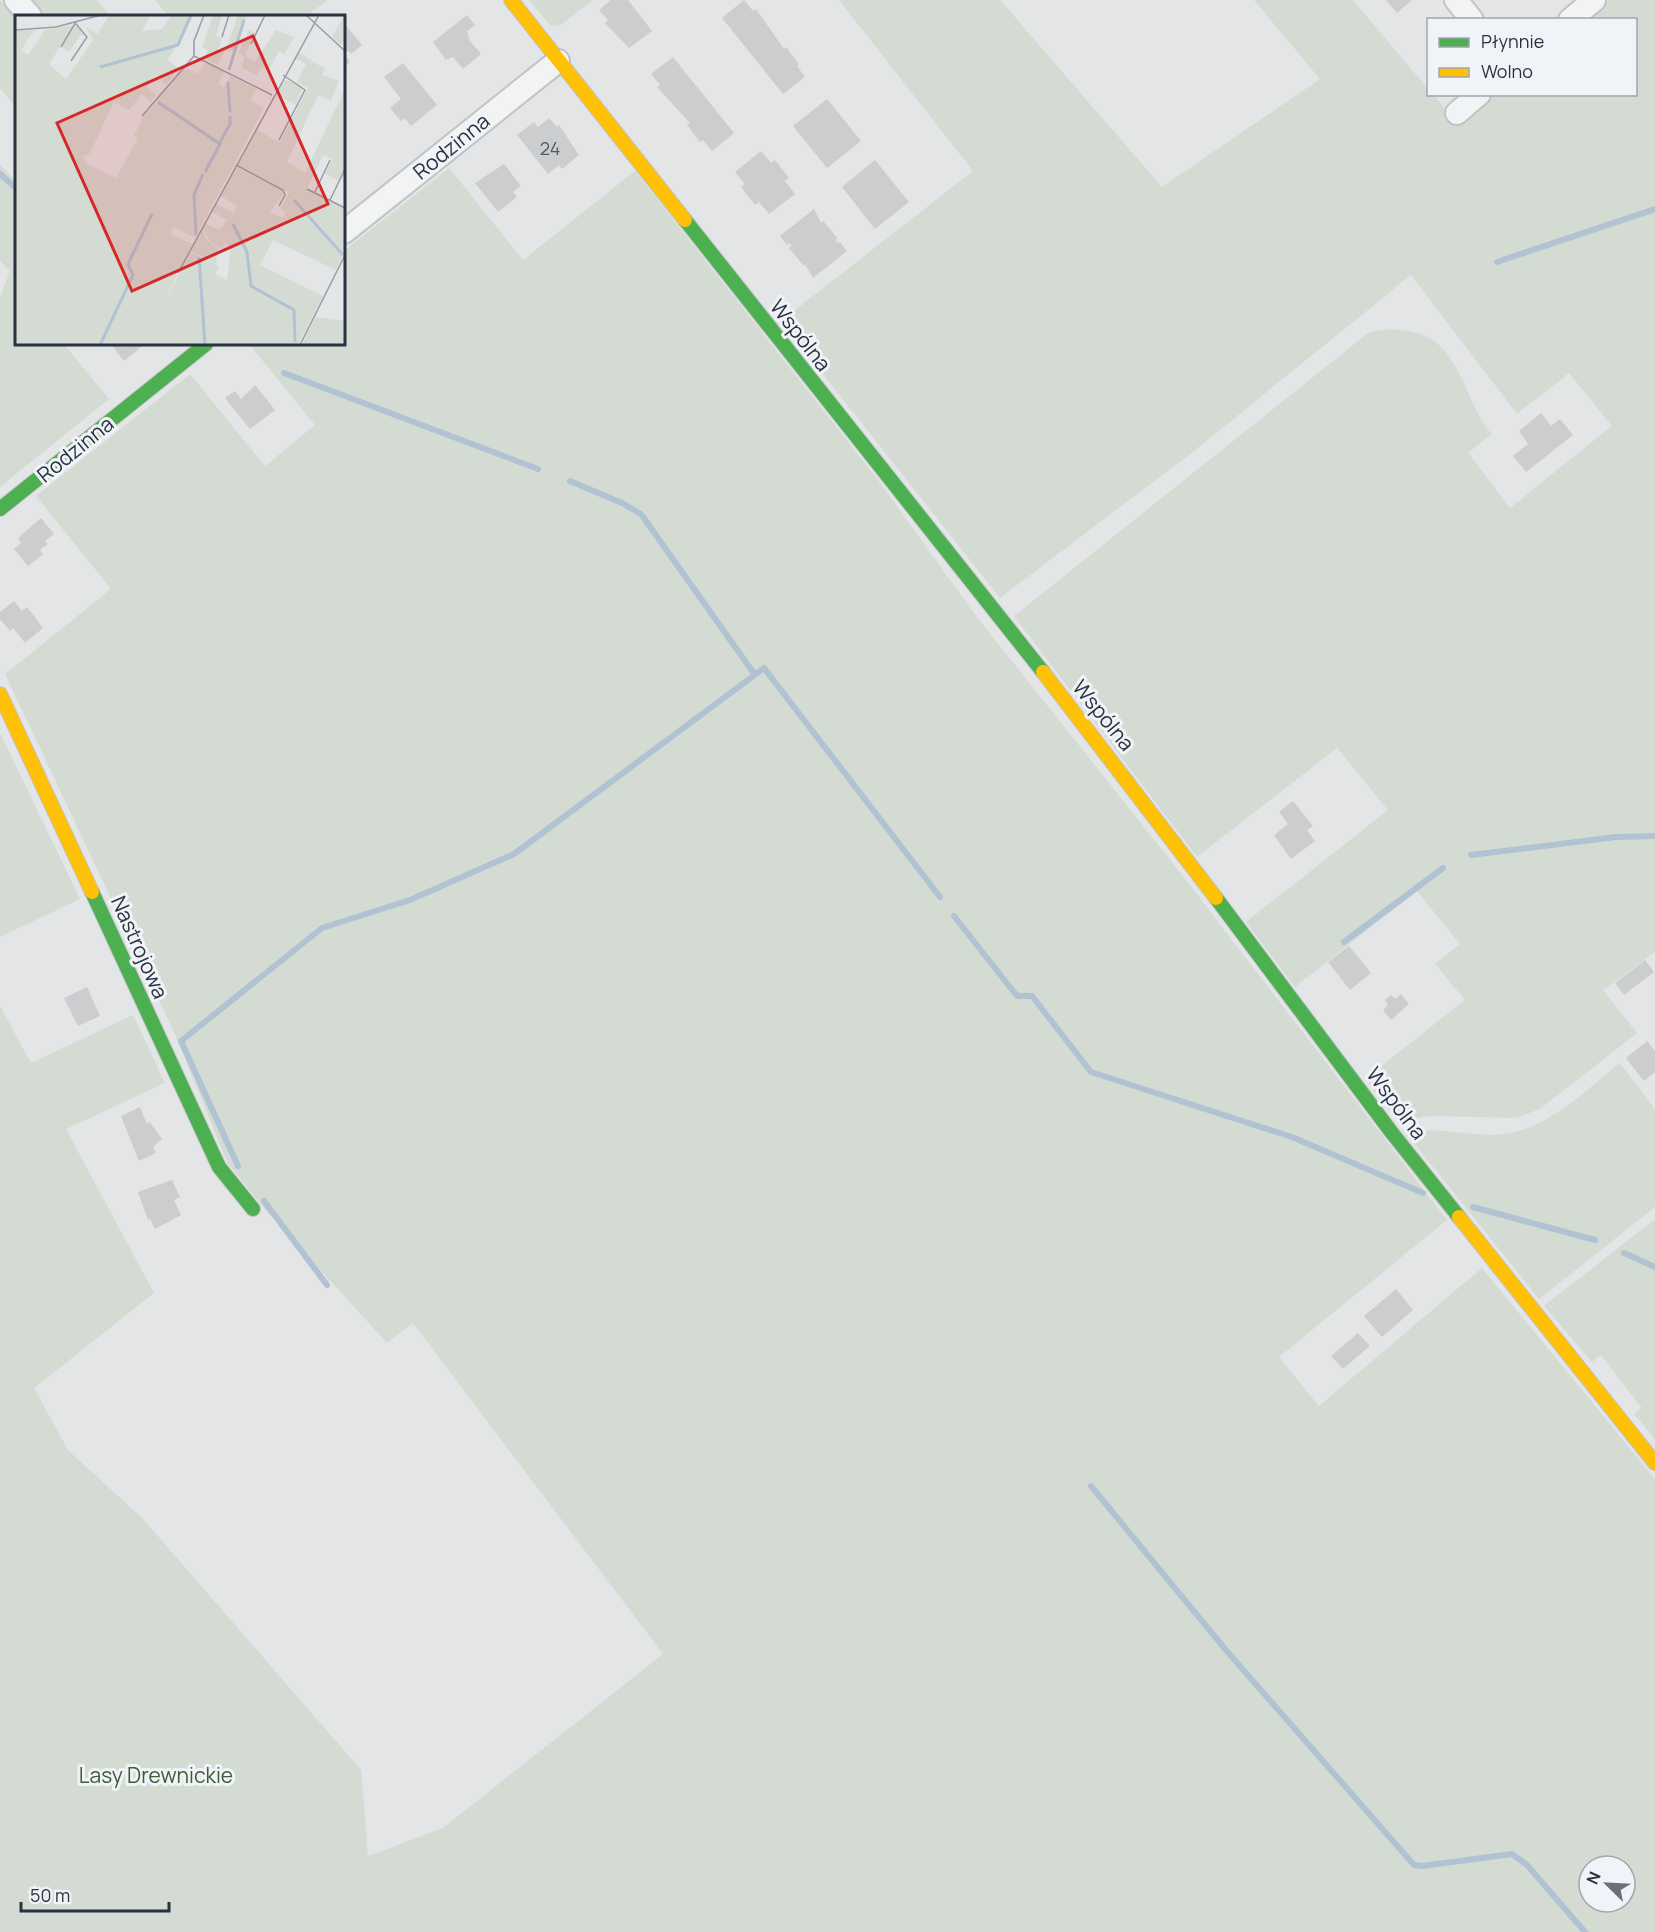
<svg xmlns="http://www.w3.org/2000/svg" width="1655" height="1932" viewBox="0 0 1655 1932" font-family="Manrope,sans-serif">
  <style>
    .green { fill: #d4dbd3; fill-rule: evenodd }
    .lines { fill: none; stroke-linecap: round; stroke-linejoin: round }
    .stream { stroke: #b1c2d2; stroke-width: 6 }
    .building { fill: #cbcdcf }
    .street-casing { stroke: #c1c3c5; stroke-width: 26 }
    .fast-casing { stroke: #c1c3c5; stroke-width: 16 }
    .slow-casing { stroke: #c1c3c5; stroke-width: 16 }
    .street { stroke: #f2f3f4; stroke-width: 22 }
    .fast { stroke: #4caf50; stroke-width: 14 }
    .slow { stroke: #ffc107; stroke-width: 14 }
    .labels { text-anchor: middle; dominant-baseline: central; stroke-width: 6; stroke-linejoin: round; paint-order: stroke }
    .number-label { font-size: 18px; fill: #525a65 }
    .street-label { font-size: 21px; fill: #293241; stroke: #f0f3f7 }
    .park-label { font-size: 21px; fill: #3f5c37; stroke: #f0f3f7 }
    .inset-river { fill: none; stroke: #b1c2d2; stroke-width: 3 }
    .inset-road { fill: none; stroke: #999da5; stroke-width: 1.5 }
    .view { fill: #d62828; fill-opacity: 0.15; stroke: #d62828; stroke-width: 3 }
    .inset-edge { fill: none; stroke: #293241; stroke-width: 3 }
  </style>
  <rect width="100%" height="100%" fill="#e3e5e7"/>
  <g class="green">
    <path d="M0 0 17 16 16 108 0 88Z"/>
    <path d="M26 0H97L109 15 40 16Z"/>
    <path d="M155 0H328L306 16H168Z"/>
    <path d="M529 0H593L561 25 551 26Z"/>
    <path d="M839 0H1000L1162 187 1320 79 1254 0H1353L1428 89V94L1433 95 1457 123 1492 95 1636 94V20L1585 19 1609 0H1655V952L1603 990 1637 1033 1540 1109 1516 1118 1432 1116 1397 1120 1365 1079 1465 1000 1435 964 1460 944 1417 891 1295 987 1246 922 1388 810 1337 748 1197 857 1014 616 1367 334C1380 328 1394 329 1408 331 1462 339 1462 400 1492 434L1468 453 1510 508 1612 426 1569 373 1517 414 1411 275 1194 451 1000 598 781 321 973 171Z"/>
    <path d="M0 165 16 181V344H64L109 399 0 487V297L10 271 0 261Z"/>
    <path d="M449 168 523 260 635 171 875 476 976 616 1179 871 1447 1220 1279 1357 1319 1406 1482 1268 1655 1479V1932H0V1006L31 1063 133 1015 165 1083 66 1129 154 1293 34 1388 68 1450 143 1519 361 1770 368 1856 443 1828 663 1654 413 1323 387 1343 264 1208 227 1162 175 1034 5 674 111 589 36 496 190 374 265 466 315 425 249 344H344V251ZM1589 1866H1625V1902H1589Z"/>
    <path d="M1 735 80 899 0 937V736Z"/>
    <path d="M1620 1063 1655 1109V1207L1539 1299 1406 1133C1440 1127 1457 1134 1489 1135 1541 1136 1581 1094 1620 1063Z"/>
    <path d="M1655 1219V1439L1634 1414 1642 1408 1601 1355 1592 1362 1544 1306Z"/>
  </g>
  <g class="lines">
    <g class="stream">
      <path d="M0 174 16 188"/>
      <path d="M1497 262 1655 209"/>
      <path d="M284 373 538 469"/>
      <path d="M570 481 622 503 641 514 755 675"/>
      <path d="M1471 855 1616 837 1655 836"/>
      <path d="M954 916 1017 996H1032L1091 1072 1292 1137 1423 1193"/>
      <path d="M1344 942 1443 868"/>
      <path d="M238 1166 181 1041 322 928 410 900 514 854 764 668 940 897"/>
      <path d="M264 1201 327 1285"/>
      <path d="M1473 1207 1595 1240"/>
      <path d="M1624 1253 1655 1267"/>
      <path d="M1091 1486 1225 1649 1414 1865 1422 1866 1512 1854 1527 1865 1585 1932"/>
    </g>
  </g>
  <g class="building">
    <path d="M611 0H628L652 31 629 48 605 23 608 20 599 10Z"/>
    <path d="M744 0 753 11 756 9 784 49 786 47 799 64 797 66 805 77 783 94 722 18Z"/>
    <path d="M1386 0H1412L1397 13Z"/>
    <path d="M467 15 475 25 467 31 470 41 481 54 463 69 453 57 446 60 433 42Z"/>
    <path d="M344 23 362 45 351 54 349 51 344 54 350 62 344 68Z"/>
    <path d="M673 57 734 133 712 151 703 140 700 142 687 125 690 123 657 87 660 85 651 74Z"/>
    <path d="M403 63 437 105 411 126 405 118 401 121 390 108 401 99 384 77Z"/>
    <path d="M827 99 861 141 827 168 793 126Z"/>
    <path d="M549 118 557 127 559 125 579 155 562 169 559 165 548 174 517 135 534 122 538 127Z"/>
    <path d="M761 151 771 163 775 160 789 178 785 181 795 194 769 214 759 202 755 205 741 187 745 184 735 172Z"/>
    <path d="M875 160 909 202 875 229 842 187Z"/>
    <path d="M504 164 521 186 513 192 517 197 498 212 475 183Z"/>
    <path d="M814 209 821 223 823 221 838 239 835 240 838 243 840 242 847 251 813 278 805 264 804 266 789 248 792 246 789 243 787 245 780 236Z"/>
    <path d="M111 344H145L124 361Z"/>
    <path d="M255 385 275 410 250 429 225 398 235 391 241 399Z"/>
    <path d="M1541 413 1551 426 1560 419 1573 435 1526 472 1513 456 1528 444 1519 431Z"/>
    <path d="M41 518 54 534 45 541 48 544 40 550 43 554 28 566 14 549 21 543 18 538Z"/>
    <path d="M14 601 22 611 27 607 43 628 25 643 13 628 10 631 0 619V612Z"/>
    <path d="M1293 801 1313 826 1307 830 1315 841 1291 859 1274 835 1288 824 1279 812Z"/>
    <path d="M1349 946 1371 973 1350 990 1328 962Z"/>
    <path d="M1645 960 1654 972 1624 995 1615 983Z"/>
    <path d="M87 987 100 1016 78 1026 64 998Z"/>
    <path d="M1401 994 1409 1004 1391 1020 1383 1010 1388 1005 1385 1000 1391 995 1395 999Z"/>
    <path d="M1647 1041 1655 1051V1072L1644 1081 1626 1058Z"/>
    <path d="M140 1107 147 1124 150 1122 162 1139 153 1147 156 1153 139 1161 121 1116Z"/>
    <path d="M172 1180 180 1197 174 1200 181 1215 155 1229 150 1219 148 1220 138 1192Z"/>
    <path d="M1396 1289 1413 1310 1382 1337 1364 1316Z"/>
    <path d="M1358 1333 1370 1346 1343 1369 1331 1356Z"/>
  </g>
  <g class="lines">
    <defs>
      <g id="street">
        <path d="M16 0 30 16"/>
        <path d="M1456 0 1472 20"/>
        <path d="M1570 20 1594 0"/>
        <path d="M1457 113 1479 94"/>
        <path d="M344 232 558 61"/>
      </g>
      <g id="fast">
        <path d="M685 220 1043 672"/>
        <path d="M0 509 206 344"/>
        <path d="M92 892 219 1167 253 1209"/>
        <path d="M1216 898 1392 1133 1459 1217"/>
      </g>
      <g id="slow">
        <path d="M511 0 685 220"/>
        <path d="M1043 672 1216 898"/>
        <path d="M0 694 92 892"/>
        <path d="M1459 1217 1655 1463"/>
      </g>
    </defs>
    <use href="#street" class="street-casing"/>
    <use href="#fast" class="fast-casing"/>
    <use href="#slow" class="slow-casing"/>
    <use href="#street" class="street"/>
    <use href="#fast" class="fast"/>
    <use href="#slow" class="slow"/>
  </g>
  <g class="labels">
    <g class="number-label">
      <text x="550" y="148">24</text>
    </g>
    <g class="street-label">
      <text transform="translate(451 146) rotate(-39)">Rodzinna</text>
      <text transform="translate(801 335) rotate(52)">Wspólna</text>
      <text transform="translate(75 449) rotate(-39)">Rodzinna</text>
      <text transform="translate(1104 715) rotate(51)">Wspólna</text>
      <text transform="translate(140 947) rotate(66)">Nastrojowa</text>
      <text transform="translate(1397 1103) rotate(53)">Wspólna</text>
    </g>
    <g class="park-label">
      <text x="156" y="1775">Lasy Drewnickie</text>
    </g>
  </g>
  <g transform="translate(15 15)">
    <rect width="330" height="330" fill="#e3e5e7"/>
    <path d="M136 0 127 16 147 14 157 0H179L153 45 164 54 151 70 140 61 132 72 141 80 136 87 127 79 114 95 99 87 75 138 67 142 73 149 101 163 123 123 119 121 128 102 170 52 183 59 190 47 209 57 203 69 209 72 215 61 241 74 236 86 249 93 180 223 158 212 156 219 177 229 141 304 175 237 204 251 200 259 212 265 216 232 210 228 207 234 195 227 188 213 190 208 203 215 208 211 212 205 197 197 201 189 219 198 222 190 205 181 221 152 267 175 268 180 255 197 268 203 271 197 265 194 274 177 223 150 241 115 265 127 293 73 282 67 291 49 279 43 283 37 310 54 307 60 324 66 316 86 303 80 272 147 290 158 330 74V152L323 165 310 159 317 144 308 140 292 174 330 194V236L321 255 258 225 245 250 308 281 283 330H0V16L19 15 6 35 13 40 30 15 59 10 34 49 51 64 78 25 71 12 82 19 94 1ZM198 0H207L201 21 207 23 203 35 211 34 223 0H232L219 36H210L203 50 189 43 193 35 187 32ZM330 0V24L326 30 317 21ZM61 10 71 23 66 20 54 37 47 32ZM234 15 240 18 230 41 240 47 261 15 279 22 269 39 264 36 254 55 247 52 242 60 226 52 230 42 223 38ZM269 64 287 72 281 90 261 79ZM187 215 192 226 203 233 201 249 176 236ZM300 302 330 306V330H287Z" fill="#d4dbd3"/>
    <path class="inset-river" d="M85 52 163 30 176 0M214 55 229 5M213 67 215 97M143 87 205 129 190 157M205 127 215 109V101M279 185 328 240M218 209 232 237 236 271 279 295 280 327M181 220 179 180 188 159M184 242 190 330M85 330 118 260 113 249 137 199"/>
    <path class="inset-road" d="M291 0 330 36M0 15 41 12 86 0M207 22 214 0M236 29 250 0M46 32 61 7M179 41 257 80M179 41V26L189 0M56 46 72 22 61 9M127 101 179 41M264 125 290 75 268 60M221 150 268 175 270 180 264 191M292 174 330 193M300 177 315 145M315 185 330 154M163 258 304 0M285 330 330 240"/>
    <path class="view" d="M238 21 313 189 117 276 42 108Z"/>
    <rect width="330" height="330" class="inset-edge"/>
  </g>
  <rect x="1427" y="18" width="210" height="78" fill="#f0f3f7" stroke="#a0a6ae" stroke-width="1.5"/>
  <rect x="1439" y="38" width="30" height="9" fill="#4caf50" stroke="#a0a6ae" stroke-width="1.5"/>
  <text x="1481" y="48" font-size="18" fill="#293241">Płynnie</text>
  <rect x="1439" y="68" width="30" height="9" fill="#ffc107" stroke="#a0a6ae" stroke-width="1.5"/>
  <text x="1481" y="78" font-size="18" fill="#293241">Wolno</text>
  <g transform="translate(1607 1884) rotate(294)"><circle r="28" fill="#f0f3f7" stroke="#a0a6ae" stroke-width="1.5"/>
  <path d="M0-4.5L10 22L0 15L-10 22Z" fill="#6a717b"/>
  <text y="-9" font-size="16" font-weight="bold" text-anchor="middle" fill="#293241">N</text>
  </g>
  <path d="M21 1902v9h148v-9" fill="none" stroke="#293241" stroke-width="3"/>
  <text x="30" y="1902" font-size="18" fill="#293241" stroke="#f0f3f7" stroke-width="4.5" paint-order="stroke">50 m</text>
</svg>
